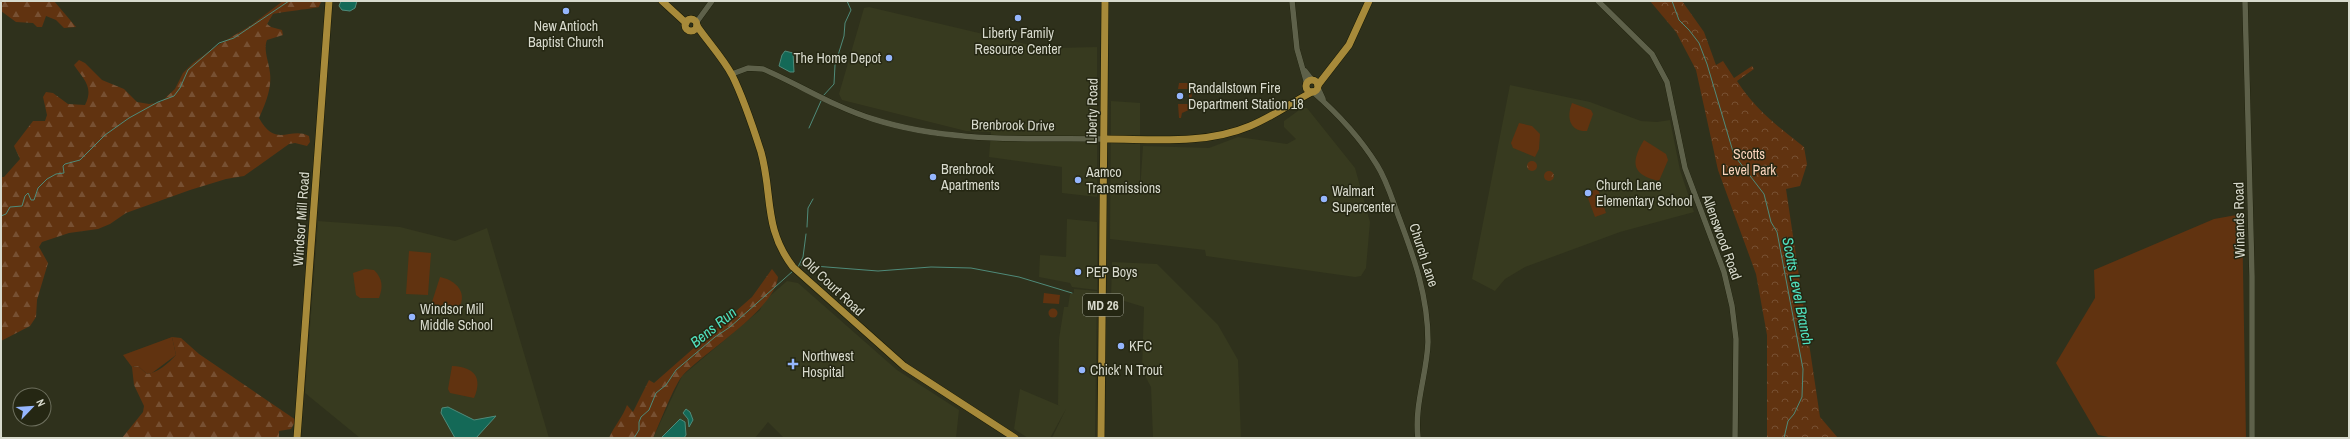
<svg xmlns="http://www.w3.org/2000/svg" width="2350" height="439" viewBox="0 0 2350 439" font-family="'Archivo Narrow',sans-serif">
  <style>
    .built { fill: #373a1f }
    .grass { fill: #613310 }
    .forest { fill: url(#forest-firs) }
    .park { fill: url(#park-crowns) }
    .water { fill: #146957; stroke: #4f8b7a }
    .lines { fill: none; stroke-linecap: round; stroke-linejoin: round }
    .stream { stroke: #4f8b7a; stroke-width: 1 }
    .minor-casing { stroke: #171905; stroke-width: 6 }
    .major-casing { stroke: #171905; stroke-width: 8 }
    .minor { stroke: #5e614a; stroke-width: 5.5 }
    .major { stroke: #a78a3a; stroke-width: 7 }
    .poi-dot { fill: #95b6fd; stroke: #252713; stroke-width: 1.5 }
    .labels { text-anchor: middle; dominant-baseline: central; stroke-width: 3; stroke-linejoin: round; paint-order: stroke }
    .shield { fill: #252713; stroke: #a2a495; stroke-width: 1 }
    .shield-label { font-size: 13px; font-weight: bold; fill: #d8dacd }
    .poi-label { font-size: 14px; fill: #d8dacd; stroke: #252713; text-anchor: start }
    .street-label { font-size: 14px; fill: #d8dacd; stroke: #252713 }
    .park-label { font-size: 14px; fill: #f9d3bb; stroke: #252713 }
    .water-label { font-size: 15px; font-style: italic; fill: #50e1bf; stroke: #252713 }
  </style>
  <defs>
    <pattern id="forest-firs" width="22" height="20" patternUnits="userSpaceOnUse"><rect width="22" height="20" fill="#613310"/><path d="M5 1l3.5 6h-7zM16 11l3.5 6h-7z" fill="#775032"/></pattern>
    <pattern id="park-crowns" width="20" height="18" patternUnits="userSpaceOnUse"><rect width="20" height="18" fill="#613310"/><path d="M2 6a3 3 0 1 1 6 0M12 15a3 3 0 1 1 6 0" fill="none" stroke="#775032"/></pattern>
  </defs>
  <rect width="100%" height="100%" fill="#2f311c"/>
  <g class="built">
    <path d="M869 7 1034 46 1056 48 1097 47V197L1062 193V167L989 157 991 132 966 131 842 100 839 94 864 8Z"/>
    <path d="M1510 85 1590 102 1641 121 1657 122 1670 120 1680 170 1694 212 1620 232 1525 267 1505 279 1495 291 1472 279Z"/>
    <path d="M1111 101 1140 103V191L1143 146 1209 148 1238 137 1287 144 1296 139 1284 127V121L1302 108H1307L1355 168 1370 222 1366 268 1361 276 1355 277 1206 256 1205 250 1110 239Z"/>
    <path d="M1067 219 1097 222V290L1072 287 1070 283 1039 277 1040 255 1066 257Z"/>
    <path d="M318 221 400 227 455 241 487 228 549 438H360L305 393Z"/>
    <path d="M1112 262 1157 264 1218 325 1238 360 1241 438H1153L1151 387 1142 370 1144 307 1111 297Z"/>
    <path d="M787 281 798 283 897 370 959 410 956 438H784L768 422 755 438H653L682 376 760 310 764 301Z"/>
    <path d="M1074 289 1097 291 1095 438H1052L1066 409 1050 438H1028L1014 429 1020 389 1060 406 1058 405 1059 339 1064 307H1068L1070 294 1074 293Z"/>
  </g>
  <g class="grass">
    <path d="M1179 83H1190L1192 89 1191 109 1182 113 1181 118H1179L1178 104H1189V89H1178Z"/>
    <path d="M1572 103 1591 110 1593 114 1587 131C1570 132 1566 118 1572 103Z"/>
    <path d="M1519 123 1532 126 1540 134 1539 149 1535 157 1513 148 1511 143Z"/>
    <path d="M1644 140 1666 154 1668 160 1659 181C1632 175 1630 163 1644 140Z"/>
    <path d="M1598 189 1606 213 1595 217 1586 193Z"/>
    <path d="M2242 214 2246 438H2114L2098 435 2056 363 2095 298 2094 270 2214 219Z"/>
    <path d="M409 251 431 253 428 295 406 294Z"/>
    <path d="M365 269 374 270C383 279 383 287 379 298H360L356 295 353 273Z"/>
    <path d="M440 277C460 281 470 298 454 314L434 306 432 302Z"/>
    <path d="M1044 293 1060 295 1059 304 1043 303Z"/>
    <path d="M172 337 176 355 152 373 147 374 138 366 132 367 123 355Z"/>
    <path d="M452 366C474 367 483 377 474 398L450 393 448 389Z"/>
  </g>
  <g class="forest">
    <path d="M1 1H54L76 27 64 28 56 20 46 16 42 27H37L33 23 16 22 1 11Z"/>
    <path d="M283 1H322C321 2 319 6 319 7 317 8 280 12 273 14L267 24 271 27 282 30 283 35 267 40C263 50 269 62 270 73 272 89 265 104 259 118 276 149 290 126 309 136L310 142 307 146 295 143 289 144 244 176 226 179 190 190 126 213 110 224 98 229 69 233 42 242 39 247 48 263 37 300 36 317 30 326 1 341V177H4L20 159 14 146 33 121H45L47 115 43 97 46 92 53 93 68 104 85 105C94 87 84 80 74 65L79 60 85 63 102 80 124 89 137 102 149 104 161 102 175 89 183 73 193 63 218 45 250 26Z"/>
    <path d="M772 269 778 277C775 309 706 351 683 375 675 383 659 425 653 438H609C614 426 623 417 627 405L633 412 649 380 654 383 752 297Z"/>
    <path d="M172 337 181 338 199 354 296 420 291 429 279 431V438H122L143 412 144 406 134 385 132 367 138 366 147 374C157 373 169 363 176 355Z"/>
  </g>
  <g class="park">
    <path d="M1650 1H1682L1704 32 1716 65 1723 61 1734 78 1752 66 1754 69 1737 81C1755 109 1778 127 1804 147L1807 164 1800 186 1786 189 1820 417 1838 438H1767V335L1756 274 1718 170 1696 70 1676 32Z"/>
    <circle cx="1532" cy="166" r="5"/>
    <circle cx="1549" cy="176" r="5"/>
    <circle cx="1053" cy="313" r="4.5"/>
  </g>
  <g class="water">
    <path d="M341 1H357L355 8 350 11 342 10 339 6Z"/>
    <path d="M785 51 793 53 794 72H790L779 66 782 55Z"/>
    <path d="M448 407 474 420 496 416 476 438H455L441 413 442 408Z"/>
    <path d="M686 409 690 412 693 420 689 427 688 419 683 413Z"/>
    <path d="M680 419 685 422 686 435 684 438H661Z"/>
  </g>
  <g class="lines">
    <g class="stream">
      <path d="M1672 1 1679 20 1689 30 1699 43 1707 64 1734 155 1764 194 1771 222 1777 232 1803 369 1802 397 1794 414 1788 421 1784 438"/>
      <path d="M823 96 834 84 835 65 844 36 845 23 851 10 847 1"/>
      <path d="M809 128 821 101"/>
      <path d="M1 216 6 214 10 207 22 206 25 196 28 193 31 200H34L38 188 47 179 56 174 64 173 63 166 65 164 80 160 105 135 129 118 158 102 174 96 180 88 188 70 210 51 219 43 234 38 289 1"/>
      <path d="M807 227 808 208 813 199"/>
      <path d="M801 265 878 271 931 267 971 268 1019 277 1072 293"/>
      <path d="M798 267 803 257 806 234"/>
      <path d="M1784 268 1795 262"/>
      <path d="M634 438 639 430V422L641 417 649 410 656 393 666 385 676 370 715 337 730 327 793 271"/>
    </g>
    <defs>
      <g id="minor">
        <path d="M1292 1 1297 49 1307 84"/>
        <path d="M1598 1 1652 54 1667 82 1685 168 1724 272 1732 306 1736 339 1735 438"/>
        <path d="M2245 1 2252 276V438"/>
        <path d="M696 23 712 1"/>
        <path d="M1305 71 1312 80"/>
        <path d="M732 74 748 68 763 69C800 85 834 107 873 119 948 143 1027 138 1105 139"/>
        <path d="M1318 88 1323 99"/>
        <path d="M1313 92C1337 113 1361 139 1377 165 1387 181 1392 199 1398 215 1414 257 1428 296 1428 342 1427 374 1414 405 1418 438"/>
      </g>
      <g id="major">
        <path d="M662 1 686 23"/>
        <circle cx="691" cy="25" r="6"/>
        <path d="M697 26C708 42 723 58 732 75 744 99 753 127 761 152 773 195 763 228 793 267L904 366 1015 438"/>
        <circle cx="1312" cy="86" r="6"/>
        <path d="M1318 85 1349 45 1369 1"/>
        <path d="M1105 139C1153 139 1205 145 1250 126 1272 117 1291 103 1312 92"/>
        <path d="M297 438 329 1"/>
        <path d="M1101 438 1105 1"/>
      </g>
    </defs>
    <use href="#minor" class="minor-casing"/>
    <use href="#major" class="major-casing"/>
    <use href="#minor" class="minor"/>
    <use href="#major" class="major"/>
  </g>
  <g class="poi-dot">
    <circle cx="566" cy="11" r="4"/>
    <circle cx="1018" cy="18" r="4"/>
    <circle cx="889" cy="58" r="4"/>
    <circle cx="1180" cy="96" r="4"/>
    <circle cx="933" cy="177" r="4"/>
    <circle cx="1078" cy="180" r="4"/>
    <circle cx="1588" cy="193" r="4"/>
    <circle cx="1324" cy="199" r="4"/>
    <circle cx="1078" cy="272" r="4"/>
    <circle cx="412" cy="317" r="4"/>
    <circle cx="1121" cy="346" r="4"/>
    <path d="M791 358h4v4h4v4h-4v4h-4v-4h-4v-4h4z"/>
    <circle cx="1082" cy="370" r="4"/>
  </g>
  <g class="labels">
    <rect class="shield" x="1083" y="294" width="40" height="22" rx="3"/>
    <g class="shield-label">
      <text x="1103" y="305">MD 26</text>
    </g>
    <g class="poi-label">
      <text x="566" y="26" text-anchor="middle">New Antioch<tspan x="566" dy="16">Baptist Church</tspan></text>
      <text x="1018" y="33" text-anchor="middle">Liberty Family<tspan x="1018" dy="16">Resource Center</tspan></text>
      <text x="881" y="58" text-anchor="end">The Home Depot</text>
      <text x="1188" y="88">Randallstown Fire<tspan x="1188" dy="16">Department Station 18</tspan></text>
      <text x="941" y="169">Brenbrook<tspan x="941" dy="16">Apartments</tspan></text>
      <text x="1086" y="172">Aamco<tspan x="1086" dy="16">Transmissions</tspan></text>
      <text x="1596" y="185">Church Lane<tspan x="1596" dy="16">Elementary School</tspan></text>
      <text x="1332" y="191">Walmart<tspan x="1332" dy="16">Supercenter</tspan></text>
      <text x="1086" y="272">PEP Boys</text>
      <text x="420" y="309">Windsor Mill<tspan x="420" dy="16">Middle School</tspan></text>
      <text x="1129" y="346">KFC</text>
      <text x="802" y="356">Northwest<tspan x="802" dy="16">Hospital</tspan></text>
      <text x="1090" y="370">Chick' N Trout</text>
    </g>
    <g class="street-label">
      <text transform="translate(1092 111) rotate(-89)">Liberty Road</text>
      <text transform="translate(1013 125) rotate(1)">Brenbrook Drive</text>
      <text transform="translate(301 219) rotate(-86)">Windsor Mill Road</text>
      <text transform="translate(2239 220) rotate(-91)">Winands Road</text>
      <text transform="translate(1722 237) rotate(70)">Allenswood Road</text>
      <text transform="translate(1424 255) rotate(72)">Church Lane</text>
      <text transform="translate(833 286) rotate(43)">Old Court Road</text>
    </g>
    <g class="park-label">
      <text x="1749" y="154">Scotts<tspan x="1749" dy="16">Level Park</tspan></text>
    </g>
    <g class="water-label">
      <text transform="translate(1798 291) rotate(79)">Scotts Level Branch</text>
      <text transform="translate(713 327) rotate(-39)">Bens Run</text>
    </g>
  </g>
  <rect width="2350" height="439" fill="none" stroke="#d8dacd" stroke-width="4"/>
  <g transform="translate(32 407) rotate(65)"><circle r="19" fill="#252713" stroke="#6d6f5d"/>
  <path d="M0-3L7 15L0 10L-7 15Z" fill="#95b6fd"/>
  <text y="-6" font-size="11" font-weight="bold" text-anchor="middle" fill="#d8dacd">N</text>
  </g>
</svg>
